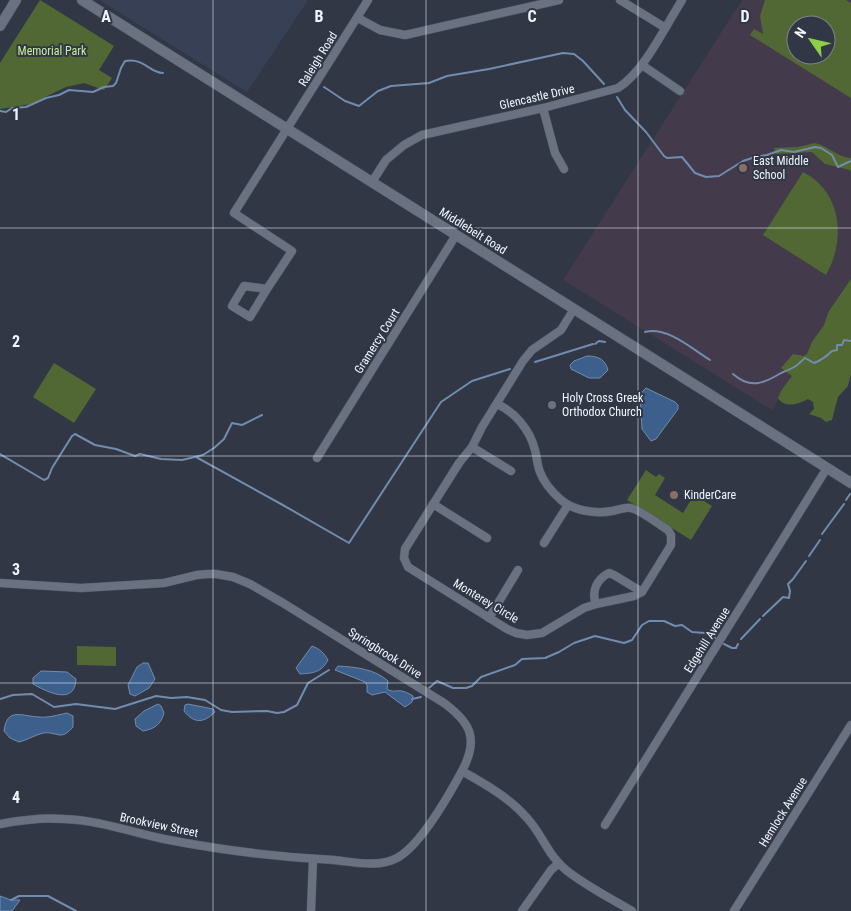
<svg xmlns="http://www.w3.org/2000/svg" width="851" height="911" viewBox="0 0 851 911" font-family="'Roboto Condensed',sans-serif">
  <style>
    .built { fill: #374054 }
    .education { fill: #433b4c; fill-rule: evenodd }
    .green { fill: #526834; fill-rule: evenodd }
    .forest { fill: #516833 }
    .water { fill: #3c5f8c; stroke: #728cae }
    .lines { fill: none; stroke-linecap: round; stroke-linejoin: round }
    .stream { stroke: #728cae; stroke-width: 2 }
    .street-casing { stroke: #515762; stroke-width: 9 }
    .secondary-casing { stroke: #515762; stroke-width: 11 }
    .street { stroke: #6a7282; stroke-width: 8 }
    .secondary { stroke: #6a7282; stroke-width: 10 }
    .grid { fill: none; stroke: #f0f5fe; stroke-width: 1; stroke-opacity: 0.55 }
    .education-dot { fill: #8d6e63; stroke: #313745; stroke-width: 2 }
    .worship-dot { fill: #6b7280; stroke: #313745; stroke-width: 2 }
    .labels { text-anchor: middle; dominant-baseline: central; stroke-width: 4; stroke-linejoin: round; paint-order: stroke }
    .park-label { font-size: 12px; fill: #c9ee9c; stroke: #313745 }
    .street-label { font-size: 12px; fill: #f0f5fe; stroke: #313745 }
    .poi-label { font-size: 12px; fill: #f0f5fe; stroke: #313745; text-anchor: start }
    .grid-label { font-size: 16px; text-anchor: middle; font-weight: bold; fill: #f0f5fe; stroke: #313745; stroke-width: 4; stroke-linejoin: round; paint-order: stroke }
  </style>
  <rect width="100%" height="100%" fill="#313745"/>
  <path class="built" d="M99 0H308L247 92Z"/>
  <path class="education" d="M742 0H851V286L772 410 563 280ZM796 25H826V55H796Z"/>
  <g class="green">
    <path d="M40 0 114 46 99 70 112 78 104 90 84 83 66 87 31 104 0 109V63Z"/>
    <path d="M765 0H846L851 3V98L750 35 754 29 763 34 760 16ZM796 25H826V55H796Z"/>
    <path d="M803 172C842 192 846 240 826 275L763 235Z"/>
    <path d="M54 363 96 389 74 423 33 397Z"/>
    <path d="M646 470 656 477 659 474 665 478 655 495 683 513 694 495 712 506 691 540 627 500Z"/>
    <path d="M77 646 116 647V666L77 665Z"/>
  </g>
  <g class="forest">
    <path d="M815 143C828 146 837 157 851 158V172L850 170 825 164 812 152 776 154 774 148 798 147Z"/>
    <path d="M851 279V374L848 386 838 397 832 420 826 422 821 418 809 414 814 409 813 402 808 399C799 404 785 409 778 398L781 391 792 376 781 368 793 354 804 356 807 354 812 342 824 325 829 311Z"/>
  </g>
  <g class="water">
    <path d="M587 356C598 356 605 359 608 370L600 378H589L571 369 570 365 574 361Z"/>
    <path d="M646 388 675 402 678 405V409L656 439 651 441 642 429 640 394Z"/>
    <path d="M312 646C320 649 324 653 328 660 321 673 313 673 300 674L296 668Z"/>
    <path d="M143 663H148L155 679 149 688 135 696 130 694 128 685 137 667Z"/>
    <path d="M338 666C355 667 375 669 388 681L387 689C393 693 396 690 402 691 406 692 410 694 413 696L412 702 405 707 385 692 372 695 367 692V685L365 682 335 670Z"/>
    <path d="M41 671 67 672 76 679C75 706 47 692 33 684V678Z"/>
    <path d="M158 704 161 706 164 713C161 724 155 729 143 731L136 726 135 719 144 711Z"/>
    <path d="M188 704 213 709 215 712C204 723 194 724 184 711L185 705Z"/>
    <path d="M67 713 73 716V727C60 742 58 731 43 733 35 735 27 740 19 742L10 738 4 731C7 707 21 716 39 717 48 718 58 715 67 713Z"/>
    <path d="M0 896 11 900H20L12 911H0Z"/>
  </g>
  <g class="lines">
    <g class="stream">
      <path d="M324 87 345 101 359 106 378 91 391 86 429 83 447 76 489 69 563 53 574 54 583 61 604 84"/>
      <path d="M617 97 625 110 646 132 664 156 667 158 682 157 695 173 706 177 719 176 743 161 755 157 767 155 781 150 794 152 815 147 821 148 832 155 838 167 851 161"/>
      <path d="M0 111 6 112 12 108 26 107 46 98 59 95 69 90 93 92 104 87 113 86 116 83 121 68 125 61C146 58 149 73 163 73"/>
      <path d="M645 332C667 326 692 349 710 360"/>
      <path d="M595 344 599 341 605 342"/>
      <path d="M535 362 593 344"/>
      <path d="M733 374C750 389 763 384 781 373 786 371 791 369 796 366 799 364 801 361 805 358L814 363C822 360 827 356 832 351L837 350V345H842L844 340 851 341"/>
      <path d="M0 454 44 480 48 478 52 468 72 436 75 434 95 445 116 449 135 456 140 454 161 459 182 460 203 455 214 448 224 439 232 423 242 425 262 415"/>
      <path d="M196 457 281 504 349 543 441 402 472 381 510 369"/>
      <path d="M846 500 850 494"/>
      <path d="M822 534 844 504"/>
      <path d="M809 556 820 540"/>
      <path d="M763 616 783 597 789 598 790 591 788 584 793 579 806 561"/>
      <path d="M741 639 760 619"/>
      <path d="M724 644 732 648H736L738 644"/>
      <path d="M429 688 437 681 453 688H466L472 686 481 677 515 665 522 659 545 658 559 652 574 643 595 636 624 643 632 640 642 625 649 621H664L675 626 682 625 692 632 705 633 715 638"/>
      <path d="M0 699 13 695 32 694 54 707 76 704 115 709 156 696 171 698 187 697 205 700 221 710 232 712 267 711 277 713 284 712 297 705 308 683 329 670"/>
      <path d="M412 699 421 697"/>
      <path d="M11 900 19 896H48L76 911"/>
    </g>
    <defs>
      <g id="street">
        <path d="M620 0 664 27"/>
        <path d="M358 18 380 30 405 35 559 0"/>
        <path d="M642 65 680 91"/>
        <path d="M543 108 555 153 564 169"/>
        <path d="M372 182 386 160 404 145 422 135 543 108 618 88C644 72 665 27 682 0"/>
        <path d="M267 289 250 317 232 306 244 286 267 289 292 251 234 213 368 0"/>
        <path d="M497 404C515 412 530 430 535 450 537 457 537 465 540 472 544 483 552 492 561 500 574 511 596 514 612 511 618 510 625 507 631 508 642 511 658 524 668 530L671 535V545L642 592 634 596 596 604 584 608 542 633 527 635 516 633 507 629 408 567 404 558 405 549 459 463 472 447 482 427 523 361 532 350 561 330 574 309"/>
        <path d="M472 447 511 471"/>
        <path d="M317 458 456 235"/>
        <path d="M433 504 487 538"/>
        <path d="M544 543 568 505"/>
        <path d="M0 583 81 588 164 583 197 575 208 574H216L233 577 250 584 283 603 444 703C471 723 479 739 462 771 449 795 421 845 397 858 378 868 354 862 334 860 277 857 220 850 164 839 131 832 98 820 64 819 43 817 21 820 0 824"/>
        <path d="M596 604C591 591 597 579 609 573L614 575 642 592"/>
        <path d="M489 618 518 570"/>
        <path d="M462 771C485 784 510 798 527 818 542 834 549 857 566 870 586 886 610 898 632 911"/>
        <path d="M605 825 827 468"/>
        <path d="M311 911 313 859"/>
        <path d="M522 911 551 870 559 863"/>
        <path d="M734 911 851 725"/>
      </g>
      <g id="secondary">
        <path d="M82 0 851 483"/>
        <path d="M0 26 16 0"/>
      </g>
    </defs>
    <use href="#street" class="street-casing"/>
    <use href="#secondary" class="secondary-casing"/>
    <use href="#street" class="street"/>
    <use href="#secondary" class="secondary"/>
  </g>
  <path class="grid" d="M213 0V911M426 0V911M638 0V911M0 228H851M0 456H851M0 683H851"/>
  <g class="education-dot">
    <circle cx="743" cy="168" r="5"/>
    <circle cx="674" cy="495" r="5"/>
  </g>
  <circle class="worship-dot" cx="552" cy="405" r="5"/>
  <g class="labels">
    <g class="park-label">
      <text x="52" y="51">Memorial Park</text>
    </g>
    <g class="street-label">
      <text transform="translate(318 59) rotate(-58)">Raleigh Road</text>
      <text transform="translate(537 97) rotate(-13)">Glencastle Drive</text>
      <text transform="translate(473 231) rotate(32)">Middlebelt Road</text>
      <text transform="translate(377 341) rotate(-58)">Gramercy Court</text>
      <text transform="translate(486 601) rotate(31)">Monterey Circle</text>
      <text transform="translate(707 640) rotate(-58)">Edgehill Avenue</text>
      <text transform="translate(385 653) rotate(32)">Springbrook Drive</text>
      <text transform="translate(783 812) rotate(-58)">Hemlock Avenue</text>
      <text transform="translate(159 825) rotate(12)">Brookview Street</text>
    </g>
    <g class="poi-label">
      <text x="753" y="161">East Middle<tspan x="753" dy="14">School</tspan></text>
      <text x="562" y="398">Holy Cross Greek<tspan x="562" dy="14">Orthodox Church</tspan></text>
      <text x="684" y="495">KinderCare</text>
    </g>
  </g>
  <g class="grid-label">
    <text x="106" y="22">A</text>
    <text x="319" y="22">B</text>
    <text x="532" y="22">C</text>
    <text x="745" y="22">D</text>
    <text x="16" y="120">1</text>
    <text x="16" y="347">2</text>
    <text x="16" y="575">3</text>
    <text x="16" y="803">4</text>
  </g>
  <g transform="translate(811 40) rotate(304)"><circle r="24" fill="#313745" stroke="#7d838f"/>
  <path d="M0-4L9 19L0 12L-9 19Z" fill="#8dce44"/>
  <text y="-8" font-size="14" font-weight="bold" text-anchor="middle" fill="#f0f5fe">N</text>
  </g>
</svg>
